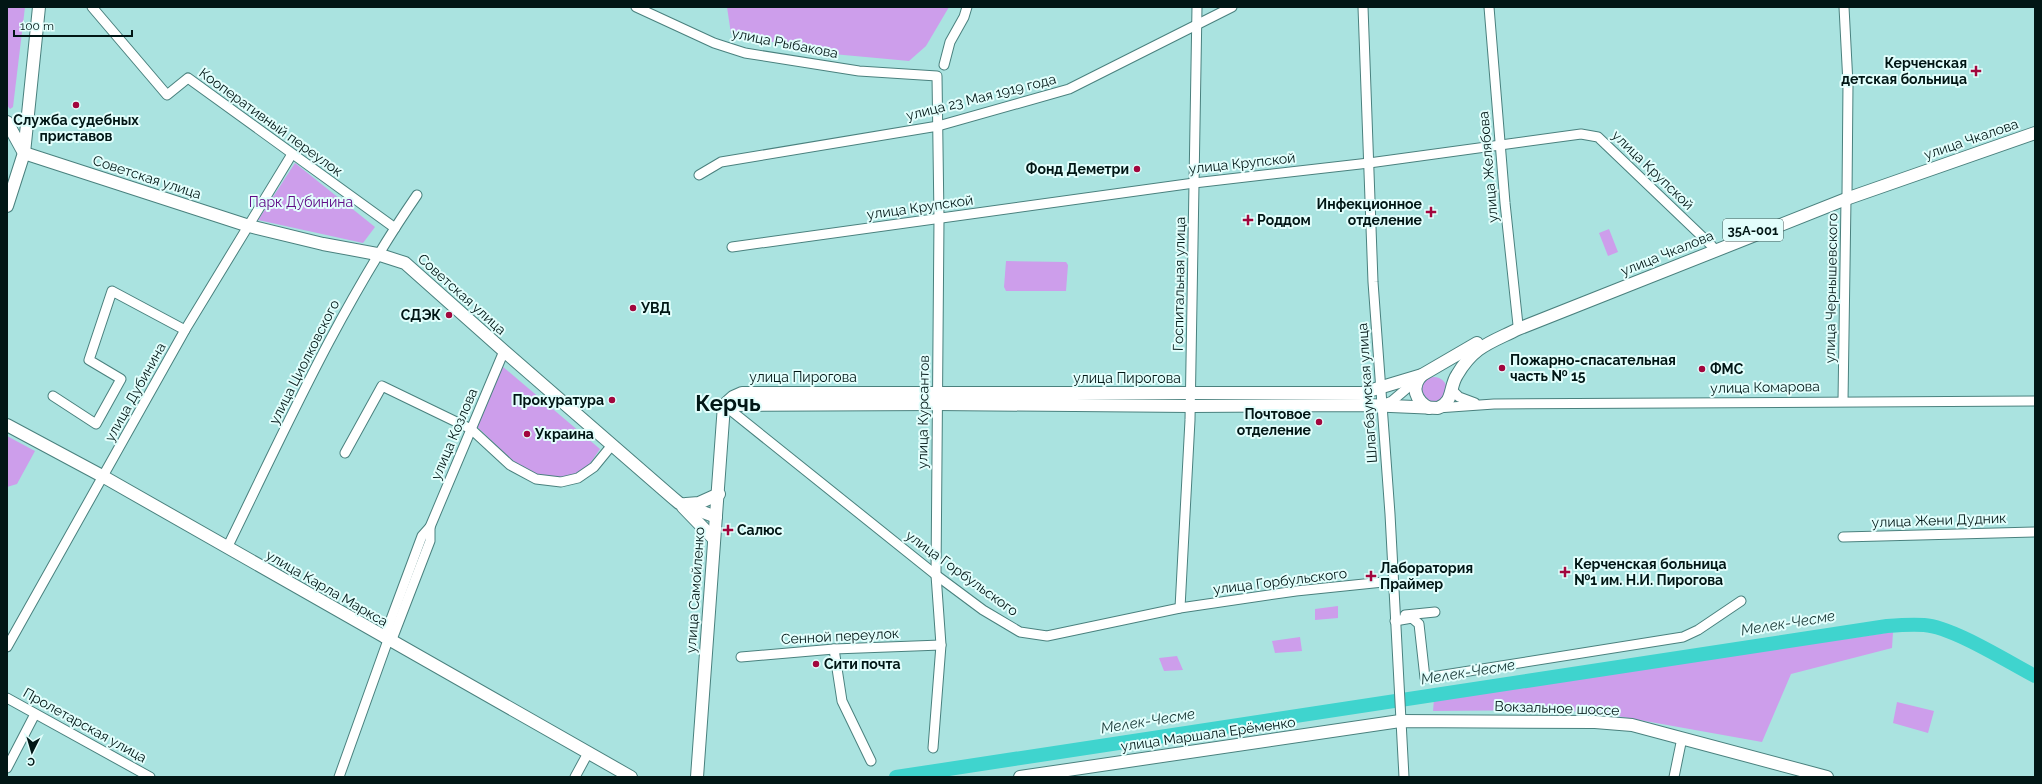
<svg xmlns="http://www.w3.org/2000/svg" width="2042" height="784" viewBox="0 0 2042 784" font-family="Raleway,sans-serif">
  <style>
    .green { fill: #cd9eeb }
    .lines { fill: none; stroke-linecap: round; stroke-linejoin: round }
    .river { stroke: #3fd4ce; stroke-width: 14 }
    .minor-casing { stroke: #4a817e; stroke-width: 11 }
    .major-casing { stroke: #4a817e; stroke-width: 14 }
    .minor { stroke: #fff; stroke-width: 9 }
    .major { stroke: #fff; stroke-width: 12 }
    .poi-dot { fill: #a2063d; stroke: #e2fefc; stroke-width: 1.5 }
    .labels { text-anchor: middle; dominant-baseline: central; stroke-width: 4; stroke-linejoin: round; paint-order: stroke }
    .shield { fill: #e2fefc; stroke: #445c5a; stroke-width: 1 }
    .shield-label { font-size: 13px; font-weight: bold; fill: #011615 }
    .street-label { font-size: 14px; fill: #011615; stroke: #e2fefc }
    .poi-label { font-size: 14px; font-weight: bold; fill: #011615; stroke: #e2fefc; text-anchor: start }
    .park-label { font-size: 14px; fill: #610b87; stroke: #e2fefc }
    .water-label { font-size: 15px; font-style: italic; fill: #1a3937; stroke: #e2fefc }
    .town-label { font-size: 22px; font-weight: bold; fill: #011615; stroke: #e2fefc }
  </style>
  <rect width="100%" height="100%" fill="#aae3e0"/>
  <g class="green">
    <path d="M7 7H25L13 107 10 109 7 105Z"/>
    <path d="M727 7H949L926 46 909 61 833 54 731 34Z"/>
    <path d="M295 163 375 227 363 243 258 220Z"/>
    <path d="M1609 229 1618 252 1608 256 1599 233Z"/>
    <path d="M1006 261 1066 262 1068 265 1066 291H1006L1004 287Z"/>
    <path d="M502 366 600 449C595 456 591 463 585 469 570 480 544 479 528 471 511 462 492 440 477 427Z"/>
    <circle cx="1434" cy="390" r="13"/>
    <path d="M7 436 35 451 17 484 7 487Z"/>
    <path d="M1338 606V618L1315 620V609Z"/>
    <path d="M1893 632 1892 648 1791 674 1762 742 1617 716 1563 710 1433 711 1434 699Z"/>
    <path d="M1300 637 1302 651 1275 653 1272 641Z"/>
    <path d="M1177 656 1183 670 1164 671 1159 658Z"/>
    <path d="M1897 702 1934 711 1928 733 1893 723Z"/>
  </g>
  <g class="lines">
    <path class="river" d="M896 777 1887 626C1899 625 1912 624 1924 625 1953 627 2008 662 2035 676"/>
    <defs>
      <g id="minor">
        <path d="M92 7 167 95 188 78 395 228"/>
        <path d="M636 7 714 43 745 53 859 71 937 76 939 219 936 575 941 645 933 748"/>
        <path d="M1363 7 1373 282 1390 514 1404 777"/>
        <path d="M1489 7 1505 203 1518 325"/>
        <path d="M1844 7 1848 84 1847 194"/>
        <path d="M944 65 950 42 964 17 967 7"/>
        <path d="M699 175 721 162 938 126 1069 89 1232 7"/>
        <path d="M732 247 1194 183 1369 163 1581 134 1598 137 1712 246"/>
        <path d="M1452 390 1459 397 1475 403"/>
        <path d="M53 396 96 424 121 379 89 360 112 291 185 330"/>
        <path d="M1843 401 1846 199"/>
        <path d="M724 405 936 575 983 610 1020 632 1047 636 1180 608 1296 591 1393 581"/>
        <path d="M1382 405 1392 401 1419 378"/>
        <path d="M1437 408 1494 404 2035 401"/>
        <path d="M345 453 382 386 471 429 510 465 536 479 561 482 578 478 594 467 612 445"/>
        <path d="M1843 537 2035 532"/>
        <path d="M227 548C286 427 341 305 417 195"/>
        <path d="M1180 608 1190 420 1197 7"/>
        <path d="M1405 615 1435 612"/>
        <path d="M1395 621 1412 618 1419 624 1425 678 1683 637 1698 630 1741 601"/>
        <path d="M384 638 422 536 430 527 504 351"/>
        <path d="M391 642 430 541V527"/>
        <path d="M7 647 185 330 292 154"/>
        <path d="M834 649 842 701 871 761"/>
        <path d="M741 657 834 649 941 645"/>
        <path d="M7 698 150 777"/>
        <path d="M7 768 35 714"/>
        <path d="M339 777 388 640"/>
        <path d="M575 777 588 753"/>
        <path d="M1674 777 1682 738"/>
      </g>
      <g id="major">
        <path d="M7 122 24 153"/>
        <path d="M24 153 249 226 323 244 377 254 405 263 504 351 673 498 679 503 716 517"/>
        <path d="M7 206 24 153 39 7"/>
        <path d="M1422 375C1410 387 1416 401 1429 408"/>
        <path d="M724 405 937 404 1191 406 1367 405 1438 408C1454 402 1449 387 1457 375 1474 346 1490 343 1518 329L1846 199 2035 133"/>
        <path d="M724 405 733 397 742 393H1362L1422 375 1477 343"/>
        <path d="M7 425 104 477 631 777"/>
        <path d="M686 504 699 503 719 494"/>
        <path d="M683 507 714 539"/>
        <path d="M697 777 724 405"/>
        <path d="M1020 777 1400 721 1595 722 1632 725 1827 777"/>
      </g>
    </defs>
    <use href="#minor" class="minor-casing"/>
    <use href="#major" class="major-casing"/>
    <use href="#minor" class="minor"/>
    <use href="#major" class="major"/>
  </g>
  <g class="poi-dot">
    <path d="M1974 65h4v4h4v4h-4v4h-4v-4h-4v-4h4z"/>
    <circle cx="76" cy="105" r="4"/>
    <circle cx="1137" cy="169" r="4"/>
    <path d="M1429 206h4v4h4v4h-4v4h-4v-4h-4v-4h4z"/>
    <path d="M1246 214h4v4h4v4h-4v4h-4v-4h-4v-4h4z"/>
    <circle cx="633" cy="308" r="4"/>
    <circle cx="449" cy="315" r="4"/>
    <circle cx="1502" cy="368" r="4"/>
    <circle cx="1702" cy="369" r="4"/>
    <circle cx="612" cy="400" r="4"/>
    <circle cx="1319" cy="422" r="4"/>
    <circle cx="527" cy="434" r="4"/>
    <path d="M726 524h4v4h4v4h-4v4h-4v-4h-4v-4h4z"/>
    <path d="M1563 566h4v4h4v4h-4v4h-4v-4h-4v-4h4z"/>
    <path d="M1369 570h4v4h4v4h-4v4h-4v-4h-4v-4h4z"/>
    <circle cx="816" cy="664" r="4"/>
  </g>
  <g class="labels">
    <rect class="shield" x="1723" y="219" width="60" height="22" rx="3"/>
    <g class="shield-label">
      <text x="1753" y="230">35А-001</text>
    </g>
    <g class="street-label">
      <text transform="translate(785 43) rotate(11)">улица Рыбакова</text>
      <text transform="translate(981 97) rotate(-14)">улица 23 Мая 1919 года</text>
      <text transform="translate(271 122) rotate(36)">Кооперативный переулок</text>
      <text transform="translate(1971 139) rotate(-19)">улица Чкалова</text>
      <text transform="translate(1242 163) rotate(-6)">улица Крупской</text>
      <text transform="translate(1488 167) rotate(-95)">улица Желябова</text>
      <text transform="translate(1653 170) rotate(44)">улица Крупской</text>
      <text transform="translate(147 177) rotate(18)">Советская улица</text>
      <text transform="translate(920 207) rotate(-8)">улица Крупской</text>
      <text transform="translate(1667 253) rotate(-22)">улица Чкалова</text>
      <text transform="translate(1179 284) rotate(-89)">Госпитальная улица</text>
      <text transform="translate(1831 288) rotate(-89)">улица Чернышевского</text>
      <text transform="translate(462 294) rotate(42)">Советская улица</text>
      <text transform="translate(304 362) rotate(-63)">улица Циолковского</text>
      <text x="803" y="377">улица Пирогова</text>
      <text x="1127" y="378">улица Пирогова</text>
      <text transform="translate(1765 387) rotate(-1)">улица Комарова</text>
      <text transform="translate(135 392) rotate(-61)">улица Дубинина</text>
      <text transform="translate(1367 393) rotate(-94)">Шлагбаумская улица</text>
      <text transform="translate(923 412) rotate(-89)">улица Курсантов</text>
      <text transform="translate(454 434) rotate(-67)">улица Козлова</text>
      <text transform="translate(1939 520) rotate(-2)">улица Жени Дудник</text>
      <text transform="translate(962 573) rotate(36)">улица Горбульского</text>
      <text transform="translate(1280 581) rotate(-7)">улица Горбульского</text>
      <text transform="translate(327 588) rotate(30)">улица Карла Маркса</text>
      <text transform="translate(695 590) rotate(-86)">улица Самойленко</text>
      <text transform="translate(840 636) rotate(-3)">Сенной переулок</text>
      <text transform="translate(1557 708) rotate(2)">Вокзальное шоссе</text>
      <text transform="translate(85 725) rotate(29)">Пролетарская улица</text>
      <text transform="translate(1208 734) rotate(-8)">улица Маршала Ерёменко</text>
    </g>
    <g class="poi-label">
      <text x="1967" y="63" text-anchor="end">Керченская<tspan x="1967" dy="16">детская больница</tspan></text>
      <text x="76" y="120" text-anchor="middle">Служба судебных<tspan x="76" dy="16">приставов</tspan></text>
      <text x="1129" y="169" text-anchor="end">Фонд Деметри</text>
      <text x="1422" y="204" text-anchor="end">Инфекционное<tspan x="1422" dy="16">отделение</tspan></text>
      <text x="1257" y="220">Роддом</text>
      <text x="641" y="308">УВД</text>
      <text x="441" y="315" text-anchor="end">СДЭК</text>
      <text x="1510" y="360">Пожарно-спасательная<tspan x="1510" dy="16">часть № 15</tspan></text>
      <text x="1710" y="369">ФМС</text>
      <text x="604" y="400" text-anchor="end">Прокуратура</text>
      <text x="1311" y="414" text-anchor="end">Почтовое<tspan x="1311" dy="16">отделение</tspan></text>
      <text x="535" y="434">Украина</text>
      <text x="737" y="530">Салюс</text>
      <text x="1574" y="564">Керченская больница<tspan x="1574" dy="16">№1 им. Н.И. Пирогова</tspan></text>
      <text x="1380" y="568">Лаборатория<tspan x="1380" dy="16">Праймер</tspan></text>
      <text x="824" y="664">Сити почта</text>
    </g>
    <g class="park-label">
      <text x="301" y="202">Парк Дубинина</text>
    </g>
    <g class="water-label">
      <text transform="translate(1788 623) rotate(-9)">Мелек-Чесме</text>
      <text transform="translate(1468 672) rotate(-9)">Мелек-Чесме</text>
      <text transform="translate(1148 721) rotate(-9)">Мелек-Чесме</text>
    </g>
    <g class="town-label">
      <text x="728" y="403">Керчь</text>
    </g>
  </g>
  <rect width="2042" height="784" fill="none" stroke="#011615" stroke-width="16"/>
  <g transform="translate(32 752) rotate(185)" stroke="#e2fefc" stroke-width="3" paint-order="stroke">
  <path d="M0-3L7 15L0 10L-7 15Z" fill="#011615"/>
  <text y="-6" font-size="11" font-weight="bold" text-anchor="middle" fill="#011615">С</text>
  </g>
  <path d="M14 30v6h118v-6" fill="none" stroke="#011615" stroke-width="2"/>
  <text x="20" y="30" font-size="12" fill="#011615" stroke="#e2fefc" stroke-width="3" paint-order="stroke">100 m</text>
</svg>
